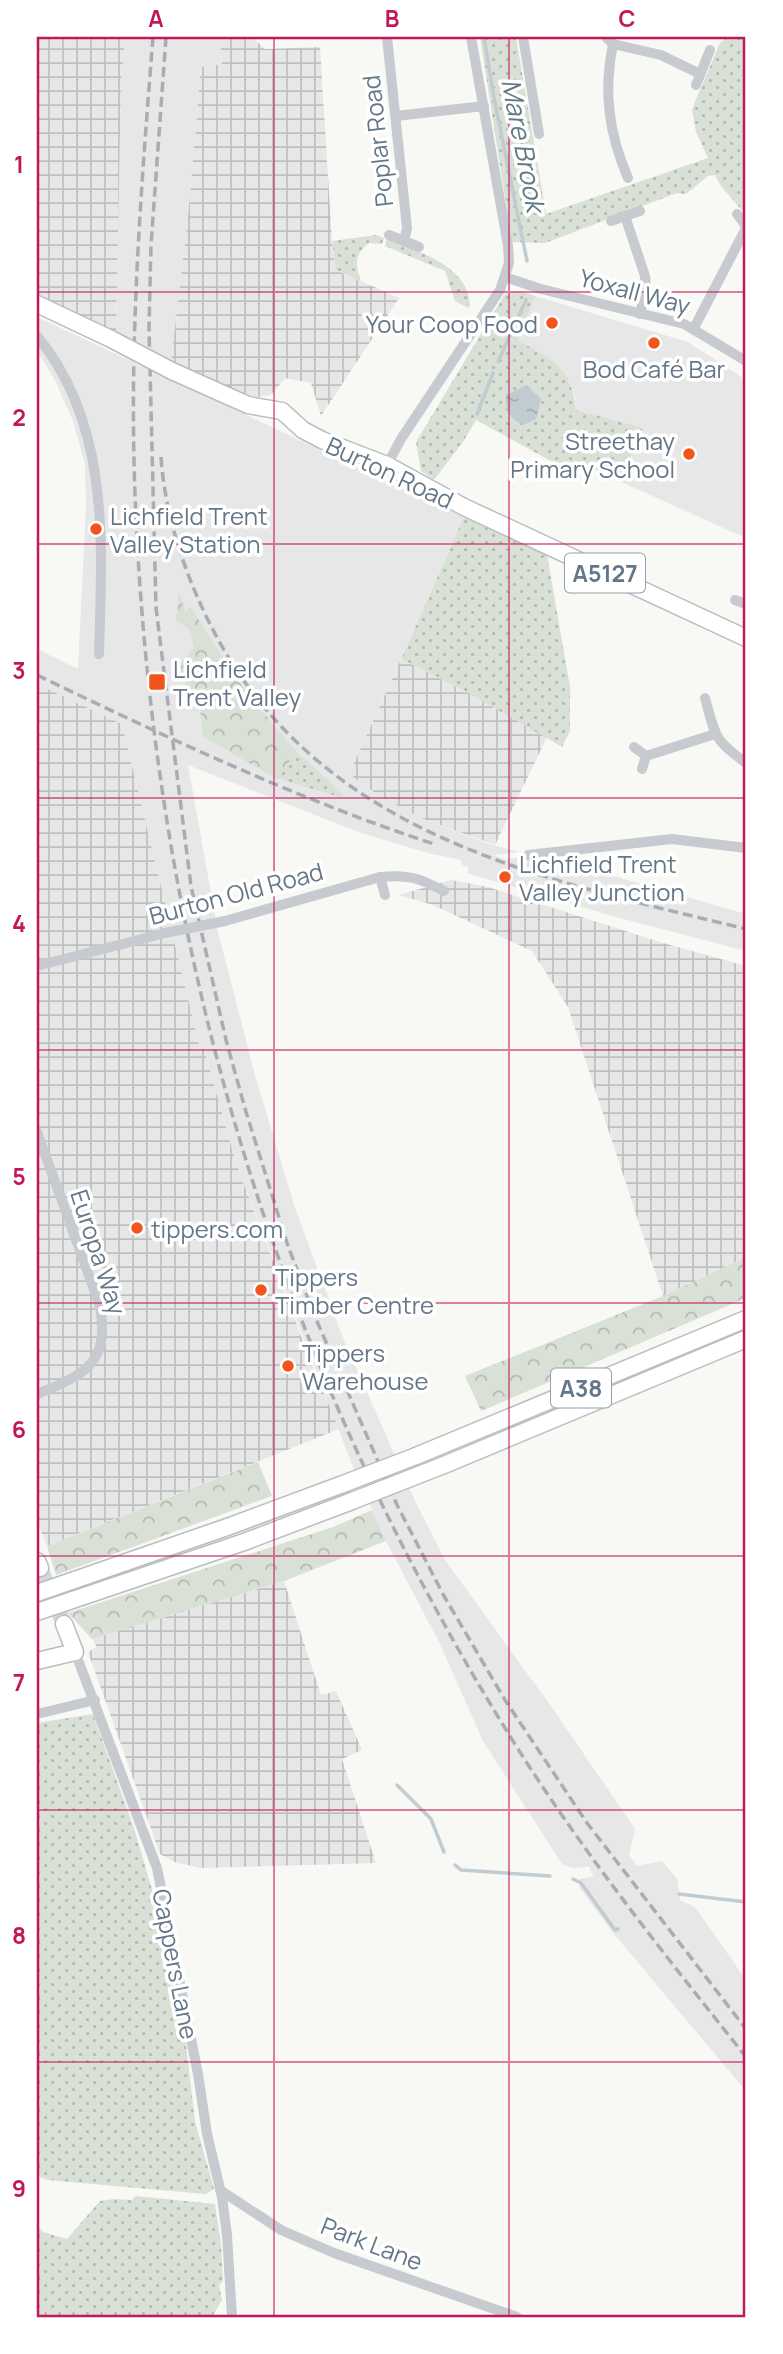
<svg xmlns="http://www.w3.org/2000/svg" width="783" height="2354" viewBox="0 0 783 2354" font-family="Manrope,sans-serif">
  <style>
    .built { fill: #e6e7e6 }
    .industrial { fill: url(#industrial-grid) }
    .grass { fill: url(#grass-dots) }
    .forest { fill: url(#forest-crowns) }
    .water { fill: url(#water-ripples) }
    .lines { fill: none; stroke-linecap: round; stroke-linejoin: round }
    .stream { stroke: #c0ccd1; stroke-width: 3.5 }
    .highway-tunnel { stroke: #d3d8da; stroke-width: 16; stroke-dasharray: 16 8; stroke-linecap: butt }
    .highway-casing { stroke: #b9bdc0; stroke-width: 19 }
    .minor { stroke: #c7cbcf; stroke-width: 10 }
    .highway { stroke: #fff; stroke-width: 16 }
    .rail { stroke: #a7adb3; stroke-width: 3.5; stroke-dasharray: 10 5; stroke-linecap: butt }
    .highway-bridge-casing { stroke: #b9bdc0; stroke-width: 19; stroke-linecap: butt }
    .minor-bridge { stroke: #c7cbcf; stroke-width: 10 }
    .highway-bridge { stroke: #fff; stroke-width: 16 }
    .grid { fill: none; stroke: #c2185b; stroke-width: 2; stroke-opacity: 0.55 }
    .poi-dot { fill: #f2541b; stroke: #fff; stroke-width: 2.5 }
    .labels { text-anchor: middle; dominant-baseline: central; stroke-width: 7; stroke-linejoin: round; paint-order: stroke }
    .shield { fill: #fff; stroke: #92a0ac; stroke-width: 2 }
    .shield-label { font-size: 23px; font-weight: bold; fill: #647789 }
    .street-label { font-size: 24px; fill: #647789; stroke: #fff }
    .poi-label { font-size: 24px; fill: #647789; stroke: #fff; text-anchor: start }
    .water-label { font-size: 26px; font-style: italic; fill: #607984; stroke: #fff }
    .neatline { fill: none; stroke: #c2185b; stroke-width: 2.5 }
    .grid-label { font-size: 23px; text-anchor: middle; font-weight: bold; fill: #c2185b }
  </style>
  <defs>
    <pattern id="industrial-grid" width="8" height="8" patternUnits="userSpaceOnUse" patternTransform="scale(1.75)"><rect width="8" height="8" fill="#e6e7e6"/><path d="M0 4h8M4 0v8" fill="none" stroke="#bec0c0"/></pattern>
    <pattern id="grass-dots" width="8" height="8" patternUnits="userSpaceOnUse" patternTransform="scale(1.75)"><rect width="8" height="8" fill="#d9e0d5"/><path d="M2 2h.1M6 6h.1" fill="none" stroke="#b4bab3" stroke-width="1.8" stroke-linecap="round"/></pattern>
    <pattern id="forest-crowns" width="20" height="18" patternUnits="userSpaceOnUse" patternTransform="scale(1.75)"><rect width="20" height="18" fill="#d9e0d5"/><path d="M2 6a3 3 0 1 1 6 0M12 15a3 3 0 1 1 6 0" fill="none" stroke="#b4bab3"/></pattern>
    <pattern id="water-ripples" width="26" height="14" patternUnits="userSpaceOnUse" patternTransform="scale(1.75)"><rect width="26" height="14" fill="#c0ccd1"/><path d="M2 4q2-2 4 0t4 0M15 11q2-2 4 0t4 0" fill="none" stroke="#a0aaaf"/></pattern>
  </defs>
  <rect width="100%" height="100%" fill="#f8f8f5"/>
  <g class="built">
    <path d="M125 37H220L222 65 201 67 188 217 171 361 116 335 121 83Z"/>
    <path d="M535 296 688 342 746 380V538L619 481 644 428 576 410 575 396 569 380 518 341Z"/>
    <path d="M37 317 464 517 349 774 421 818 489 844 520 852 493 855 505 859 523 857 541 859 596 871 746 914V951L616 917 467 873 469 867 462 865 461 860 428 853 361 833 188 765 218 932 256 1079 295 1208 343 1338 416 1503 445 1560 553 1709 635 1829 629 1855 637 1866 662 1861 677 1879 680 1900 695 1907 746 1980V2091L614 1934 579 1887 580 1879 594 1876 589 1867 573 1868 562 1864 483 1741 440 1644 386 1541 351 1462 236 1163 204 1049 200 1050 122 724 37 684V649L78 669 86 506 85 464 73 421 56 382 37 351Z"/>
  </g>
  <g class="industrial">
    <path d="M37 37H125L121 83 116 335 37 295Z"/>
    <path d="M220 37H252L265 49 320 47 332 241 336 270 399 298 321 416 311 383 285 378 271 395 257 397 229 389 171 361 188 217 201 67 222 64Z"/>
    <path d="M401 659 465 691 547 737 495 845 421 818 380 796 349 774Z"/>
    <path d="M37 684 122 724 200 1049H204L236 1163 312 1365 339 1429 47 1546 37 1522Z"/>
    <path d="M451 880 488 887 663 943 746 966V1257L663 1296 568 1007 532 951 433 905 399 895Z"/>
    <path d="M284 1581 321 1695 336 1691 362 1750 342 1759 376 1863 201 1868 174 1862 160 1854 88 1652 97 1647 92 1639Z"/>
  </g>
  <g class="grass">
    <path d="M480 37H516L546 214 708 158 696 132 692 109 720 43 727 37H746V215L721 186 715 175 708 176 686 194 677 193 545 243 512 242Z"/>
    <path d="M376 235 384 238 382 244 369 243C354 255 355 264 361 281L336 270 332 241Z"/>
    <path d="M387 239C418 252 468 265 470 305L468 308 455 301 445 271 385 246Z"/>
    <path d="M519 291 535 296 518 341C552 359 572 367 576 410L644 428 619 481 601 472 551 461 476 420 463 442 434 480 421 471 416 442 505 294Z"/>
    <path d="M464 517 547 555 570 687V731L562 747 465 691 401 659Z"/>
    <path d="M297 752 344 795 340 797 276 778Z"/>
    <path d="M93 1714 134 1828 156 1903 186 2044 195 2121 214 2189 205 2194 48 2180 37 2176V1723Z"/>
    <path d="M136 2196 215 2204 221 2245 223 2281 219 2285 222 2300 212 2317H37V2225L43 2232 67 2239 100 2201 114 2199 132 2200Z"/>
  </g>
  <g class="forest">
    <path d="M179 592 185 610 191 608 247 694 297 752 276 778 203 737 199 699 189 697 181 670V663L194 648 190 630 176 620Z"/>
    <path d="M746 1257V1298L481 1411 465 1376 663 1296Z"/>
    <path d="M258 1462 272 1496 56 1575 47 1546Z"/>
    <path d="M372 1510 386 1541 284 1581 92 1639 68 1613 333 1527Z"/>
  </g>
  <path class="water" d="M526 385 541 399 536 419 523 425C511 420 503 408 507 395Z"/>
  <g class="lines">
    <g class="stream">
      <path d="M484 37 494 98 527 261"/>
      <path d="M498 362 526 300"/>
      <path d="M477 414 493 373"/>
      <path d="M397 1785 431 1819 444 1852"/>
      <path d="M455 1865 461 1870 550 1876"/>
      <path d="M573 1879 581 1883 615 1930 618 1929"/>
      <path d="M679 1894 746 1902"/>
    </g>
    <path class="highway-tunnel" d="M40 1568 64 1624"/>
    <defs>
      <g id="highway">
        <path d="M37 304 111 339"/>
        <path d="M172 371 248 405 282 411 303 430 322 440 387 465 464 507 746 638"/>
        <path d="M416 1456 746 1319"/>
        <path d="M444 1465 746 1339"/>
        <path d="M37 1561 40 1568"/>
        <path d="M37 1593 230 1526 343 1484"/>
        <path d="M37 1612 244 1542 352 1501"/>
        <path d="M37 1661 75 1652 64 1624"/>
      </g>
    </defs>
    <use href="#highway" class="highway-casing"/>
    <g class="minor">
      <path d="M387 37 407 228 404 241"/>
      <path d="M523 37 539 134"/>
      <path d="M606 37 613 44 661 55 700 74"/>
      <path d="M613 44C603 92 609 134 628 178"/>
      <path d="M696 85 710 50"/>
      <path d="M396 116 484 106"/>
      <path d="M737 214 746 226"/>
      <path d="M625 216 645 276 646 287 640 314"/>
      <path d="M611 221 640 211"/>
      <path d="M389 235 419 247"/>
      <path d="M505 277 541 289 684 324 746 361"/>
      <path d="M694 328 746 228"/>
      <path d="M37 336C111 425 102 545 99 654"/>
      <path d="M387 465 401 439 500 290 509 263 508 246 471 37"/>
      <path d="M735 600 746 604"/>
      <path d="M705 698C716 737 713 739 746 763"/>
      <path d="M634 747 646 756 642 769"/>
      <path d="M646 756 715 734"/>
      <path d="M528 855 672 839 746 848"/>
      <path d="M380 877 385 895"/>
      <path d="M225 921 380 877C408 874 419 878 444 891"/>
      <path d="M37 966 165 933"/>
      <path d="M37 1132 100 1306C110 1364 84 1375 37 1394"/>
      <path d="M75 1652 157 1868 198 2074 207 2134 222 2197 227 2235 232 2317"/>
      <path d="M37 1714 95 1700"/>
      <path d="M220 2190 281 2230 334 2253 517 2317"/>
    </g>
    <use href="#highway" class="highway"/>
    <g class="rail">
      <path d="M153 37C141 189 129 341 135 494 152 945 274 1358 513 1741 583 1853 665 1955 746 2057"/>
      <path d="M166 37 151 245 149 328 156 608 191 886 226 1040 246 1112 288 1246 316 1319 397 1505 444 1596 505 1700 587 1823 746 2029"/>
      <path d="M161 457C165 515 184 572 210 624 316 835 537 878 746 929"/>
      <path d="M37 675C168 738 299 800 437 845"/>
    </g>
    <defs>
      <g id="highway-bridge">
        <path d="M111 339 172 371"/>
        <path d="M343 1484 416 1456"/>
        <path d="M352 1501 444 1465"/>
      </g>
    </defs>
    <use href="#highway-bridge" class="highway-bridge-casing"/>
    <path class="minor-bridge" d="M165 933 225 921"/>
    <use href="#highway-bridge" class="highway-bridge"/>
  </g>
  <path class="grid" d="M274 37V2317M509 37V2317M37 292H746M37 544H746M37 798H746M37 1050H746M37 1303H746M37 1556H746M37 1810H746M37 2062H746"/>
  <g class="poi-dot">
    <circle cx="552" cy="323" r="7"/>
    <circle cx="654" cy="343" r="7"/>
    <circle cx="689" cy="454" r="7"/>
    <circle cx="96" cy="529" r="7"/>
    <rect x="148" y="673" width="18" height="18" rx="3.5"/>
    <circle cx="505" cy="877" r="7"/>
    <circle cx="137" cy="1228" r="7"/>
    <circle cx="261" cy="1290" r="7"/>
    <circle cx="288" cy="1366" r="7"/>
  </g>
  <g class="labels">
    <g class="shield">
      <rect x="565" y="553.5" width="80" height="39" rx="5"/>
      <rect x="551" y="1368.5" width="60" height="39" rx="5"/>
    </g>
    <g class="shield-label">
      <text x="605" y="573">A5127</text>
      <text x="581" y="1388">A38</text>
    </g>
    <g class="street-label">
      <text transform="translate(377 141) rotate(-96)">Poplar Road</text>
      <text transform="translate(635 291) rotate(15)">Yoxall Way</text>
      <text transform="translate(390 472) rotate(25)">Burton Road</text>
      <text transform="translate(236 893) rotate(-15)">Burton Old Road</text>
      <text transform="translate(99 1252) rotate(72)">Europa Way</text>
      <text transform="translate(176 1964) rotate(79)">Cappers Lane</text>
      <text transform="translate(372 2243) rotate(21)">Park Lane</text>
    </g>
    <g class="poi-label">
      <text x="538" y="323" text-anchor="end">Your Coop Food</text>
      <text x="654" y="368" text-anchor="middle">Bod Café Bar</text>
      <text x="675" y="440" text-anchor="end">Streethay<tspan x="675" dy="28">Primary School</tspan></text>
      <text x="110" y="515">Lichfield Trent<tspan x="110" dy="28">Valley Station</tspan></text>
      <text x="173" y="668">Lichfield<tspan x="173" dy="28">Trent Valley</tspan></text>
      <text x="519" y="863">Lichfield Trent<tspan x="519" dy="28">Valley Junction</tspan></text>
      <text x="151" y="1228">tippers.com</text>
      <text x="275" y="1276">Tippers<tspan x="275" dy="28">Timber Centre</tspan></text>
      <text x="302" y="1352">Tippers<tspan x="302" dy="28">Warehouse</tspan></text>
    </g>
    <g class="water-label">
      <text transform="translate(524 145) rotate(79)">Mare Brook</text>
    </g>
  </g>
  <rect width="783" height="2354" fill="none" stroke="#ffffff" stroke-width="77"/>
  <rect x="38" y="38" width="706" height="2278" class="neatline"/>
  <g class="grid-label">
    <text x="156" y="27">A</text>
    <text x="392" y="27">B</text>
    <text x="627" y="27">C</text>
    <text x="19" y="173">1</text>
    <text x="19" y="426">2</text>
    <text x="19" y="679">3</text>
    <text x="19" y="932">4</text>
    <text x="19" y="1185">5</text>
    <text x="19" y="1438">6</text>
    <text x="19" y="1691">7</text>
    <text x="19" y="1944">8</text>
    <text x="19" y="2197">9</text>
  </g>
</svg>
